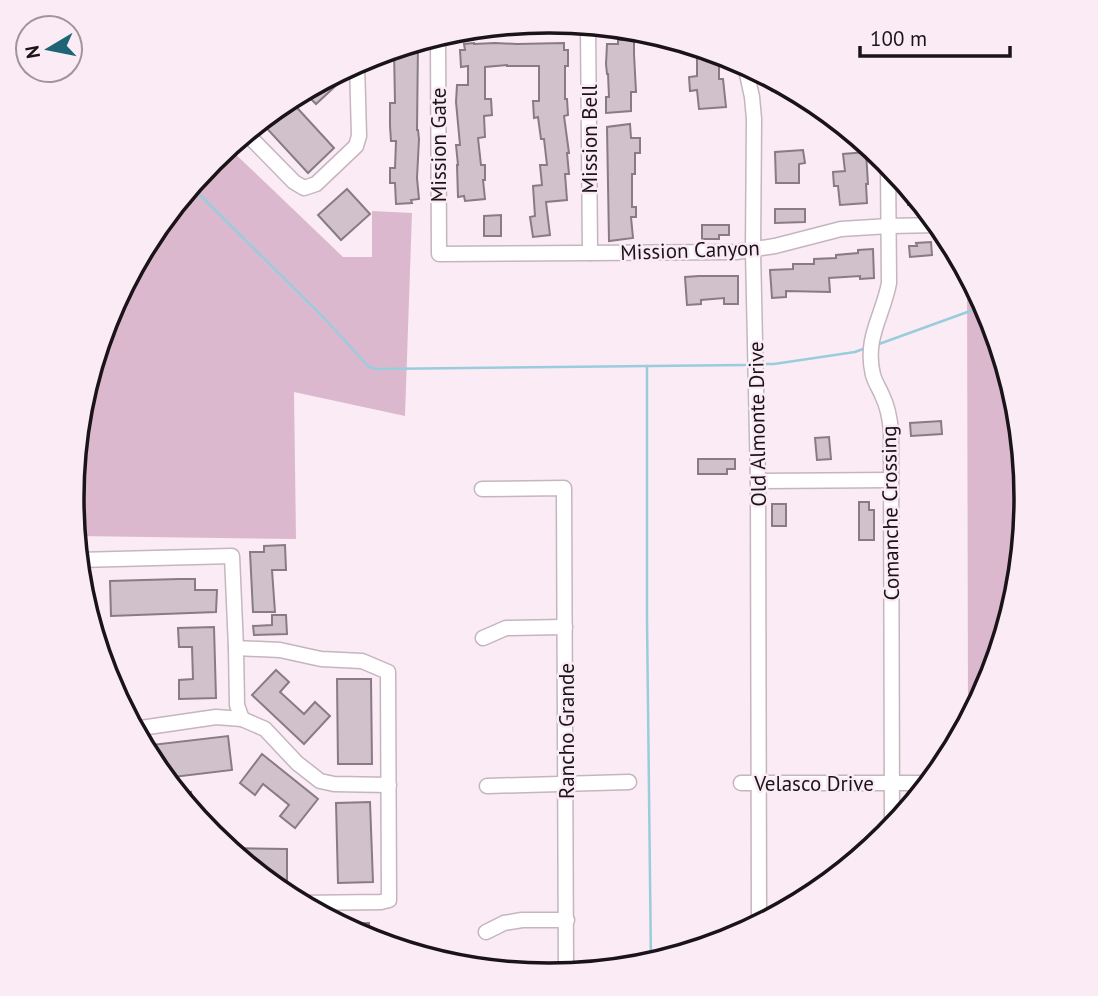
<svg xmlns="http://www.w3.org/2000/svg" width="1098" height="996" viewBox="0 0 1098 996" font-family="'PT Sans',sans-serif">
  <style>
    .green { fill: #dcb8cf }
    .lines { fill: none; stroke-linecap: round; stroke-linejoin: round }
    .stream { stroke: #9acddc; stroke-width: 2.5 }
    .building { fill: #d1c1cb; stroke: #897b83; stroke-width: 2 }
    .minor-casing { stroke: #c5b5bf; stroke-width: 17 }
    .minor { stroke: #fff; stroke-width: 14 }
    .labels { text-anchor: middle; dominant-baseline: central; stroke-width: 5; stroke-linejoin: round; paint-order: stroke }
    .street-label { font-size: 21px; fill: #1a1418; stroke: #fbebf5 }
    .rim { fill: none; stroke: #1a1418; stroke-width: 3.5 }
  </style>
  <rect width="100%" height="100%" fill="#fbebf5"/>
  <g class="green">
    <path d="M228 147 343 257H372V211L412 213 405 416 294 392 296 539 76 536 72 498 81 405 108 315 153 233 212 160Z"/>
    <path d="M967 274 990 316 1017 405 1026 498 1017 591 990 681 981 697H968Z"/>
  </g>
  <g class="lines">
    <g class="stream">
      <path d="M191 186 324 318 369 367 377 369 745 365"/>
      <path d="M879 344 973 310"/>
      <path d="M761 364H774L855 352 863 349"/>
      <path d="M647 366V619L651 963"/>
    </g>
  </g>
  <g class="building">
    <path d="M618 40H634V54L636 92H631V111L606 113V97H609L608 74H607L606 64 607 44H618Z"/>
    <path d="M418 42 417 130H418L419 139 417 178 419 199 411 200 412 203 396 204 395 183H390V168H395L396 141H391L390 126V103H395L394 49Z"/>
    <path d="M474 43V44L495 43 517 44 564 43V50H568V66H565V99H567L568 115 564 116 569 153H567L569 174H565L567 200 546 202 550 235 533 237 530 217 535 216 533 186 542 185 540 165H547L544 139H541L538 117 534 118 533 101H539V66H507V65L485 67V99H491L492 115 484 116 485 137 478 138 481 165H485V180H483L485 199 465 201 464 196 458 197 457 165H458L456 145H460L456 102 457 85H468V66L461 67 460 50H465L464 44Z"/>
    <path d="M697 47 719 54V79H723L726 107 699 109 697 90 690 91 689 77 697 76Z"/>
    <path d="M335 74 341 81 316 104 303 91Z"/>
    <path d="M772 79 778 82 795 91H772Z"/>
    <path d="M289 99 334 148 308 173 260 121Z"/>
    <path d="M630 124 631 138H640V153H635V174H632V207H636V217H631L633 238 609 241 607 127Z"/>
    <path d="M803 150 805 163 799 164V183H776L775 152Z"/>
    <path d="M866 152 868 184H866L867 203 840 205 838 186H834L833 172 845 171 843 154Z"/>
    <path d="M908 188 917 198 923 205H908Z"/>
    <path d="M347 189 370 214 341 240 318 215Z"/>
    <path d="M775 209H805V222L775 223Z"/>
    <path d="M501 215V236H484V216Z"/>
    <path d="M702 225H729V235H719V239H702Z"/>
    <path d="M931 242 932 255 910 257 909 246H917L916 243Z"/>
    <path d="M873 249 874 278 860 279V276L829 278 830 292 786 291V297L772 298 770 270 793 269V264H814V259L836 258V255L858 253V250Z"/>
    <path d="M699 276H738V304H724V298L701 300V304L687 305 685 277Z"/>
    <path d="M941 421 942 434 911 436 910 423Z"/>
    <path d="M829 437 831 459 817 460 815 438Z"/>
    <path d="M698 459H735V469H727V474H698Z"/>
    <path d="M859 502H869V510H874V540H859Z"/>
    <rect x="772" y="504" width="14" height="22"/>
    <path d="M285 545 286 570H272L275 612H253L250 552H264V546Z"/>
    <path d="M179 579H195V590H217L216 612 111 616 110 581Z"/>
    <path d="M272 615H286L287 634 254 635 253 626 272 625Z"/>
    <path d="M214 627 216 698 179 699V680L193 679 192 647H179L178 628Z"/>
    <path d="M276 670 289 682 280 692 304 714 315 702 330 716 304 744 252 695Z"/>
    <path d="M337 679H371L372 764H338Z"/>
    <path d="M228 736 232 770 165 778 152 763 143 746Z"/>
    <path d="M262 754 318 799 295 828 280 816 289 805 263 784 255 795 240 783Z"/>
    <path d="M191 792 194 813 178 794Z"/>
    <path d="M370 802 373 882 338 883 336 803Z"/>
    <path d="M228 848 287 849V883H269Z"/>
    <path d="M369 923 370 940 340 924Z"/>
  </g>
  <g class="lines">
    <defs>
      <g id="minor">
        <path d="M588 25 590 253"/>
        <path d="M438 36 439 254 736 252 775 246 841 229 889 226 939 225"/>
        <path d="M745 65 752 97 754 119 753 251 758 481 759 924"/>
        <path d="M246 133 294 182 304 188 316 184 356 146 359 136 357 63"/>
        <path d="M888 163 889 283C883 316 864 338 873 375 875 382 879 388 882 395 888 407 890 419 891 432L892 828"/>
        <path d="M758 481 891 480"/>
        <path d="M482 489 564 488 566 973"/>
        <path d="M78 560 232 556 236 648 280 650 321 659 362 661 388 672 389 900 381 902 300 903"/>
        <path d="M79 560 90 619"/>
        <path d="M483 638 506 628 565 627"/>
        <path d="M236 648 237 705 242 719"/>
        <path d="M134 729 216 717 242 719 265 729 297 763 320 781 334 784 389 785"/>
        <path d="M741 783H929"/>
        <path d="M487 786 629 782"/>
        <path d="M486 932 504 923 522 920H567"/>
      </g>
    </defs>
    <use href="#minor" class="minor-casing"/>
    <use href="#minor" class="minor"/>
  </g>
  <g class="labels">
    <g class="street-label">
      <text transform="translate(589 139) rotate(-90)">Mission Bell</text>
      <text transform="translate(438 145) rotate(-90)">Mission Gate</text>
      <text transform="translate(690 250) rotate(-2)">Mission Canyon</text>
      <text transform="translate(757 424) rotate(-91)">Old Almonte Drive</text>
      <text transform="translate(890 513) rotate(-91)">Comanche Crossing</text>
      <text transform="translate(566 731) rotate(-90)">Rancho Grande</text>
      <text x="814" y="783">Velasco Drive</text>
    </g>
  </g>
  <path d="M0 0H1098V996H0ZM84 498a465 465 0 1 1 930 0a465 465 0 1 1-930 0Z" fill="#fbebf5" fill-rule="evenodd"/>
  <path class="rim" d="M84 498a465 465 0 1 1 930 0a465 465 0 1 1-930 0Z"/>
  <g transform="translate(49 49) rotate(260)"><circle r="33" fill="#fbebf5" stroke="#a1959d" stroke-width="2"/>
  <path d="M0-5L12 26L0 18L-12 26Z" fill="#1f6475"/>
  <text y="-10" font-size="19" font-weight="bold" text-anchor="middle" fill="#1a1418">N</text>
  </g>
  <path d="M860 46v10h150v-10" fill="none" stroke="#1a1418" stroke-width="3.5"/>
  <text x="870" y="46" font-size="21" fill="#1a1418" stroke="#fbebf5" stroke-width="5" paint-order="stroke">100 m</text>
</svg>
